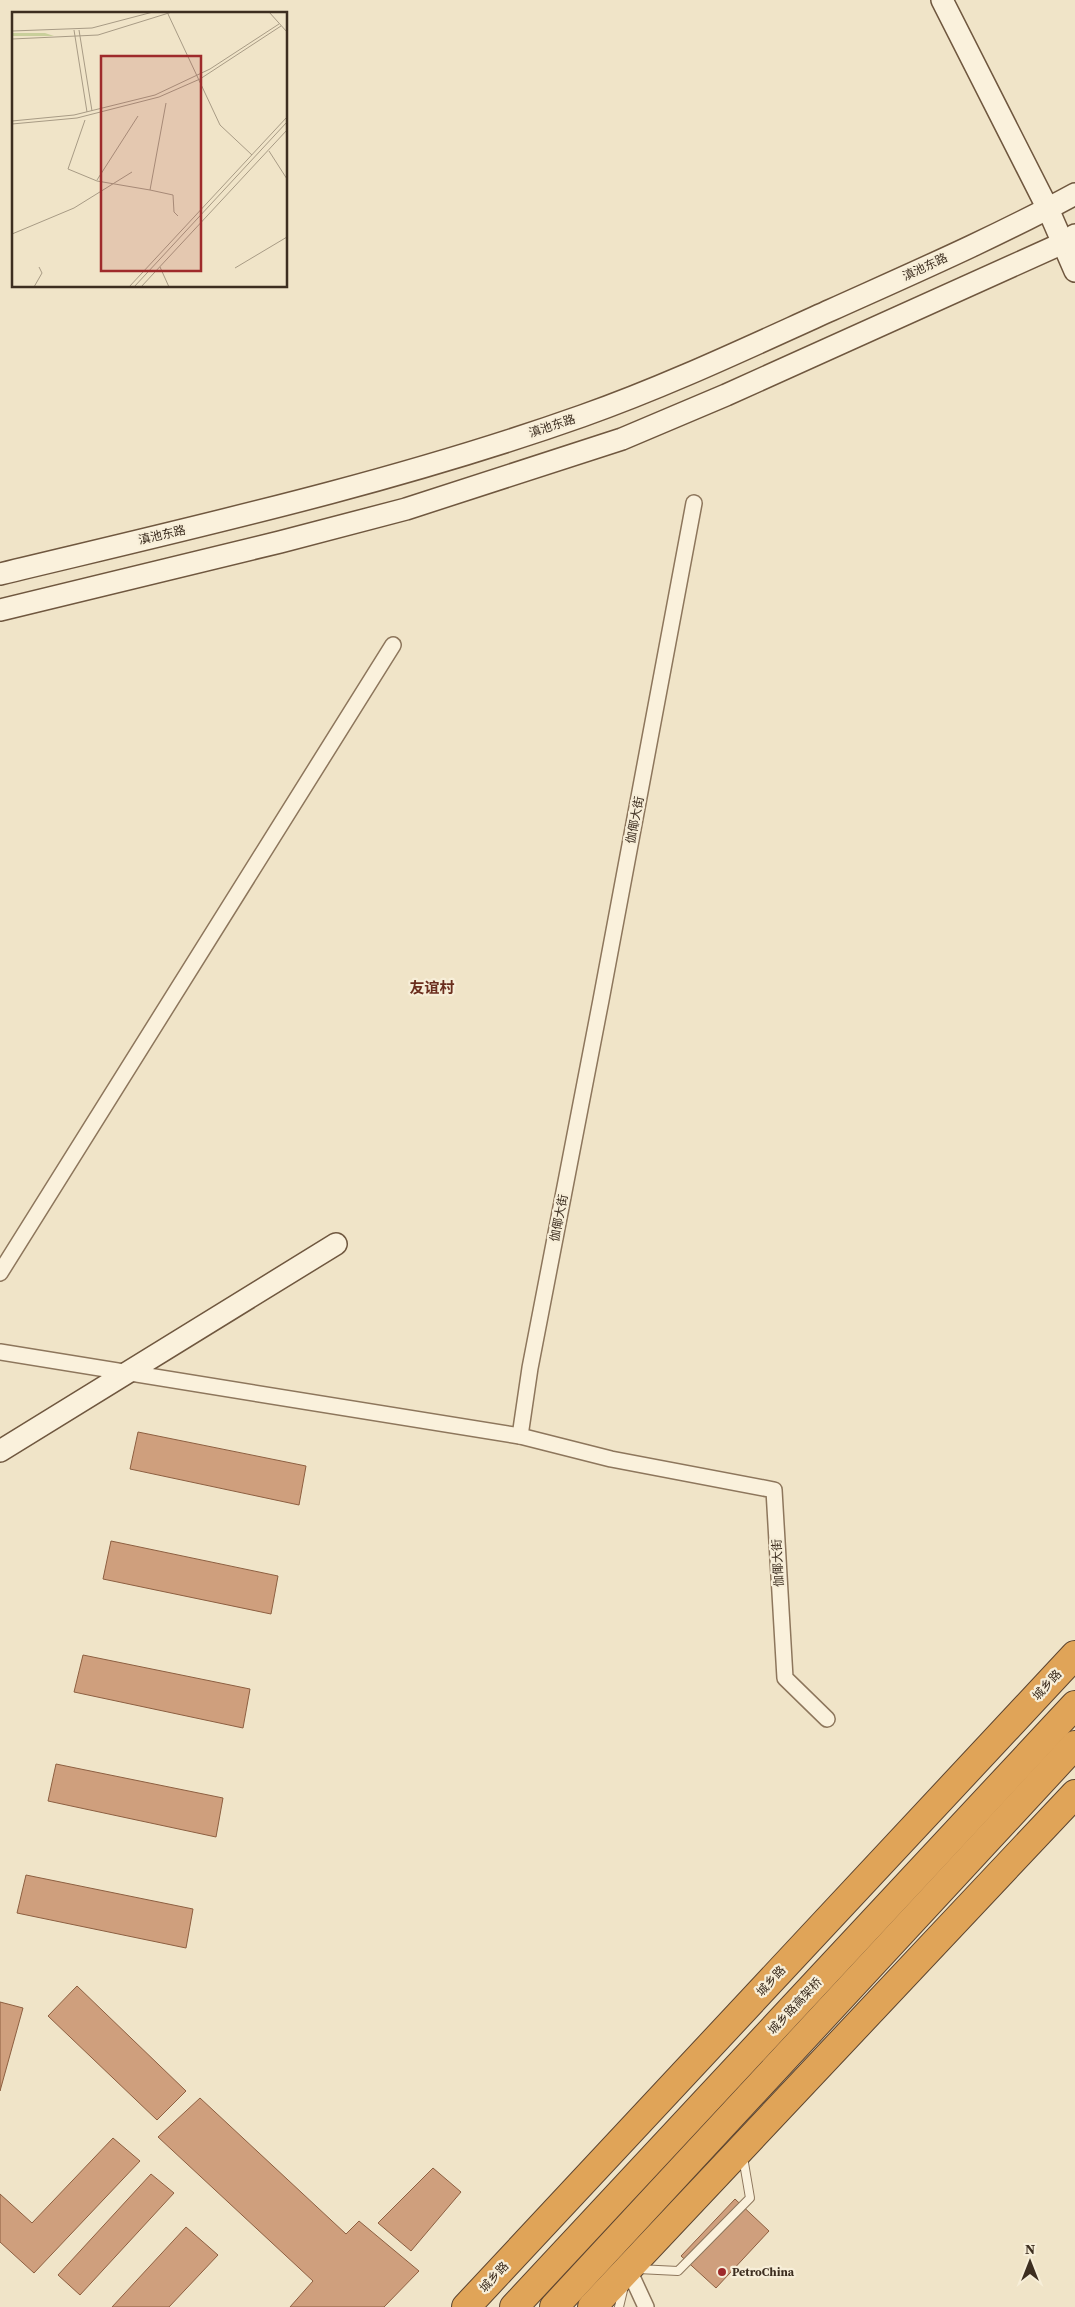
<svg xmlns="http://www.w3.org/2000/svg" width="1075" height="2307" viewBox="0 0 1075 2307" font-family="'Source Serif 4','Noto Sans SC',serif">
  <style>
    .building { fill: #cf9f7d; stroke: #8d5f41 }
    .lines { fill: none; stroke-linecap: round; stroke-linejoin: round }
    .lane-casing { stroke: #8d765c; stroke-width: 10 }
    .street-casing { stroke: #8d765c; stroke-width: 18 }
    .secondary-casing { stroke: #6f573f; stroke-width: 24 }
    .highway-casing { stroke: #5b4430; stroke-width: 30 }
    .lane { stroke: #faf1dc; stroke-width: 8 }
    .street { stroke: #faf1dc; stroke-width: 15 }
    .secondary { stroke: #faf1dc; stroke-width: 21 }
    .highway { stroke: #e0a458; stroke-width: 28 }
    .poi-dot { fill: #9e2a2b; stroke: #f7eed8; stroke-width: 2 }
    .labels { text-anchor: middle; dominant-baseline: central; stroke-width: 4.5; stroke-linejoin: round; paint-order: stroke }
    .street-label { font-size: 12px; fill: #3d2e20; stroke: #f7eed8 }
    .poi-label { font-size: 12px; font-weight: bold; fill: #3d2e20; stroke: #f7eed8; text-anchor: start }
    .quarter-label { font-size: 15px; font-weight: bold; fill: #6b2e1e; stroke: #f7eed8 }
    .inset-road { fill: none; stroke: #a89b85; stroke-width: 1 }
    .view { fill: #9e2a2b; fill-opacity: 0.15; stroke: #9e2a2b; stroke-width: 2.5 }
    .inset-edge { fill: none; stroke: #3d2e20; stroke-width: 2.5 }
  </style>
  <rect width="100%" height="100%" fill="#f0e4c8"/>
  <g class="building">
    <path d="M138 1432 306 1466 299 1505 130 1469Z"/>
    <path d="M111 1541 278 1576 271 1614 103 1579Z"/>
    <path d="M83 1655 250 1689 243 1728 74 1692Z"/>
    <path d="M56 1764 223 1798 216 1837 48 1801Z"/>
    <path d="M26 1875 193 1909 186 1948 17 1913Z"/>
    <path d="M77 1986 186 2091 157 2120 48 2016Z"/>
    <path d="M0 2002 23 2008 0 2091Z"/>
    <path d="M200 2098 346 2234 359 2221 419 2271 384 2307H290L313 2281 158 2137Z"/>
    <path d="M113 2138 140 2161 34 2273 0 2242V2194L32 2223Z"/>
    <path d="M433 2168 461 2192 411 2251 378 2223Z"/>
    <path d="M151 2174 174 2193 80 2295 58 2275Z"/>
    <path d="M735 2199 769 2231 716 2288 681 2256Z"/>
    <path d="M186 2227 218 2255 169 2307H112Z"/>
  </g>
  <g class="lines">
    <defs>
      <g id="lane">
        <path d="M638 2269 678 2271 750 2198 743 2157"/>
        <path d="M619 2307 624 2286"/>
      </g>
      <g id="street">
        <path d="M694 503 601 1000 530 1368 520 1436 611 1459 774 1490 785 1678 827 1719"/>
        <path d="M0 1273 393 645"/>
        <path d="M0 1352 520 1436"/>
        <path d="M628 2268 646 2307"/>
      </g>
      <g id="secondary">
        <path d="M942 0 1048 209 1075 271"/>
        <path d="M0 574C195 527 393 483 582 416 667 386 749 347 831 310 913 273 996 237 1075 194"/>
        <path d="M0 610 280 542 406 509 622 439 726 395 1063 243 1075 235"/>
        <path d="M0 1451 336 1244"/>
      </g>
      <g id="highway">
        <path d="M466 2307 1075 1655"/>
        <path d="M514 2307 1075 1705"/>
        <path d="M554 2307 1075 1745"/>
        <path d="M592 2307 1075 1794"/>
      </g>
    </defs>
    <use href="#lane" class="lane-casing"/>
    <use href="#street" class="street-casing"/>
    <use href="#secondary" class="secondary-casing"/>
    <use href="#highway" class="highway-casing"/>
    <use href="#lane" class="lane"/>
    <use href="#street" class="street"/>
    <use href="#secondary" class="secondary"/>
    <use href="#highway" class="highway"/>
  </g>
  <circle class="poi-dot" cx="722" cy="2272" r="5"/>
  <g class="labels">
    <g class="street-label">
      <text transform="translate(925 267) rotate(-25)">滇池东路</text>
      <text transform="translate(552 426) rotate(-18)">滇池东路</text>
      <text transform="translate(162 535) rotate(-13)">滇池东路</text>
      <text transform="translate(635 820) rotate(-79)">伽倻大街</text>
      <text transform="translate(559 1218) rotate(-79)">伽倻大街</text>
      <text transform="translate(778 1563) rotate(-93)">伽倻大街</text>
      <text transform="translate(1047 1685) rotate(-47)">城乡路</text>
      <text transform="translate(771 1981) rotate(-47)">城乡路</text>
      <text transform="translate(795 2006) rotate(-47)">城乡路高架桥</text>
      <text transform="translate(494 2277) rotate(-47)">城乡路</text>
    </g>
    <g class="poi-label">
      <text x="732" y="2272">PetroChina</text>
    </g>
    <g class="quarter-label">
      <text x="432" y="987">友谊村</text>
    </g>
  </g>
  <g transform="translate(12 12)">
    <rect width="275" height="275" fill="#f0e4c8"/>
    <path d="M0 21H33L42 24H0Z" fill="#c9cf9b"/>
    <path class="inset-road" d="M257 0 275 20M156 2 208 113 240 143M62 18 75 100M67 18 80 99M0 19 80 16 141 0M0 27 86 23 160 0M154 91 138 178 161 183 162 200 166 204M73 108 56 157 85 169 138 178M0 109 62 103 143 83 198 57 267 12M0 112 65 106 147 85 188 67 269 14M257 139 275 167M85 168 126 104M0 222 62 196 120 160M148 255 157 275M223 256 275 225M22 275 30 261 27 255M117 275 275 105M122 275 275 110M129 275 275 118"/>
    <path class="view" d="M89 44H189V259H89Z"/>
    <rect width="275" height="275" class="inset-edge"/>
  </g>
  <g transform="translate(1030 2262)" stroke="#f7eed8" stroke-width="4" paint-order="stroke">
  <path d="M0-4L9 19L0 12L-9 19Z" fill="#3d2e20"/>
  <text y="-8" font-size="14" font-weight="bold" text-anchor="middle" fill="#3d2e20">N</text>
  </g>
</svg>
